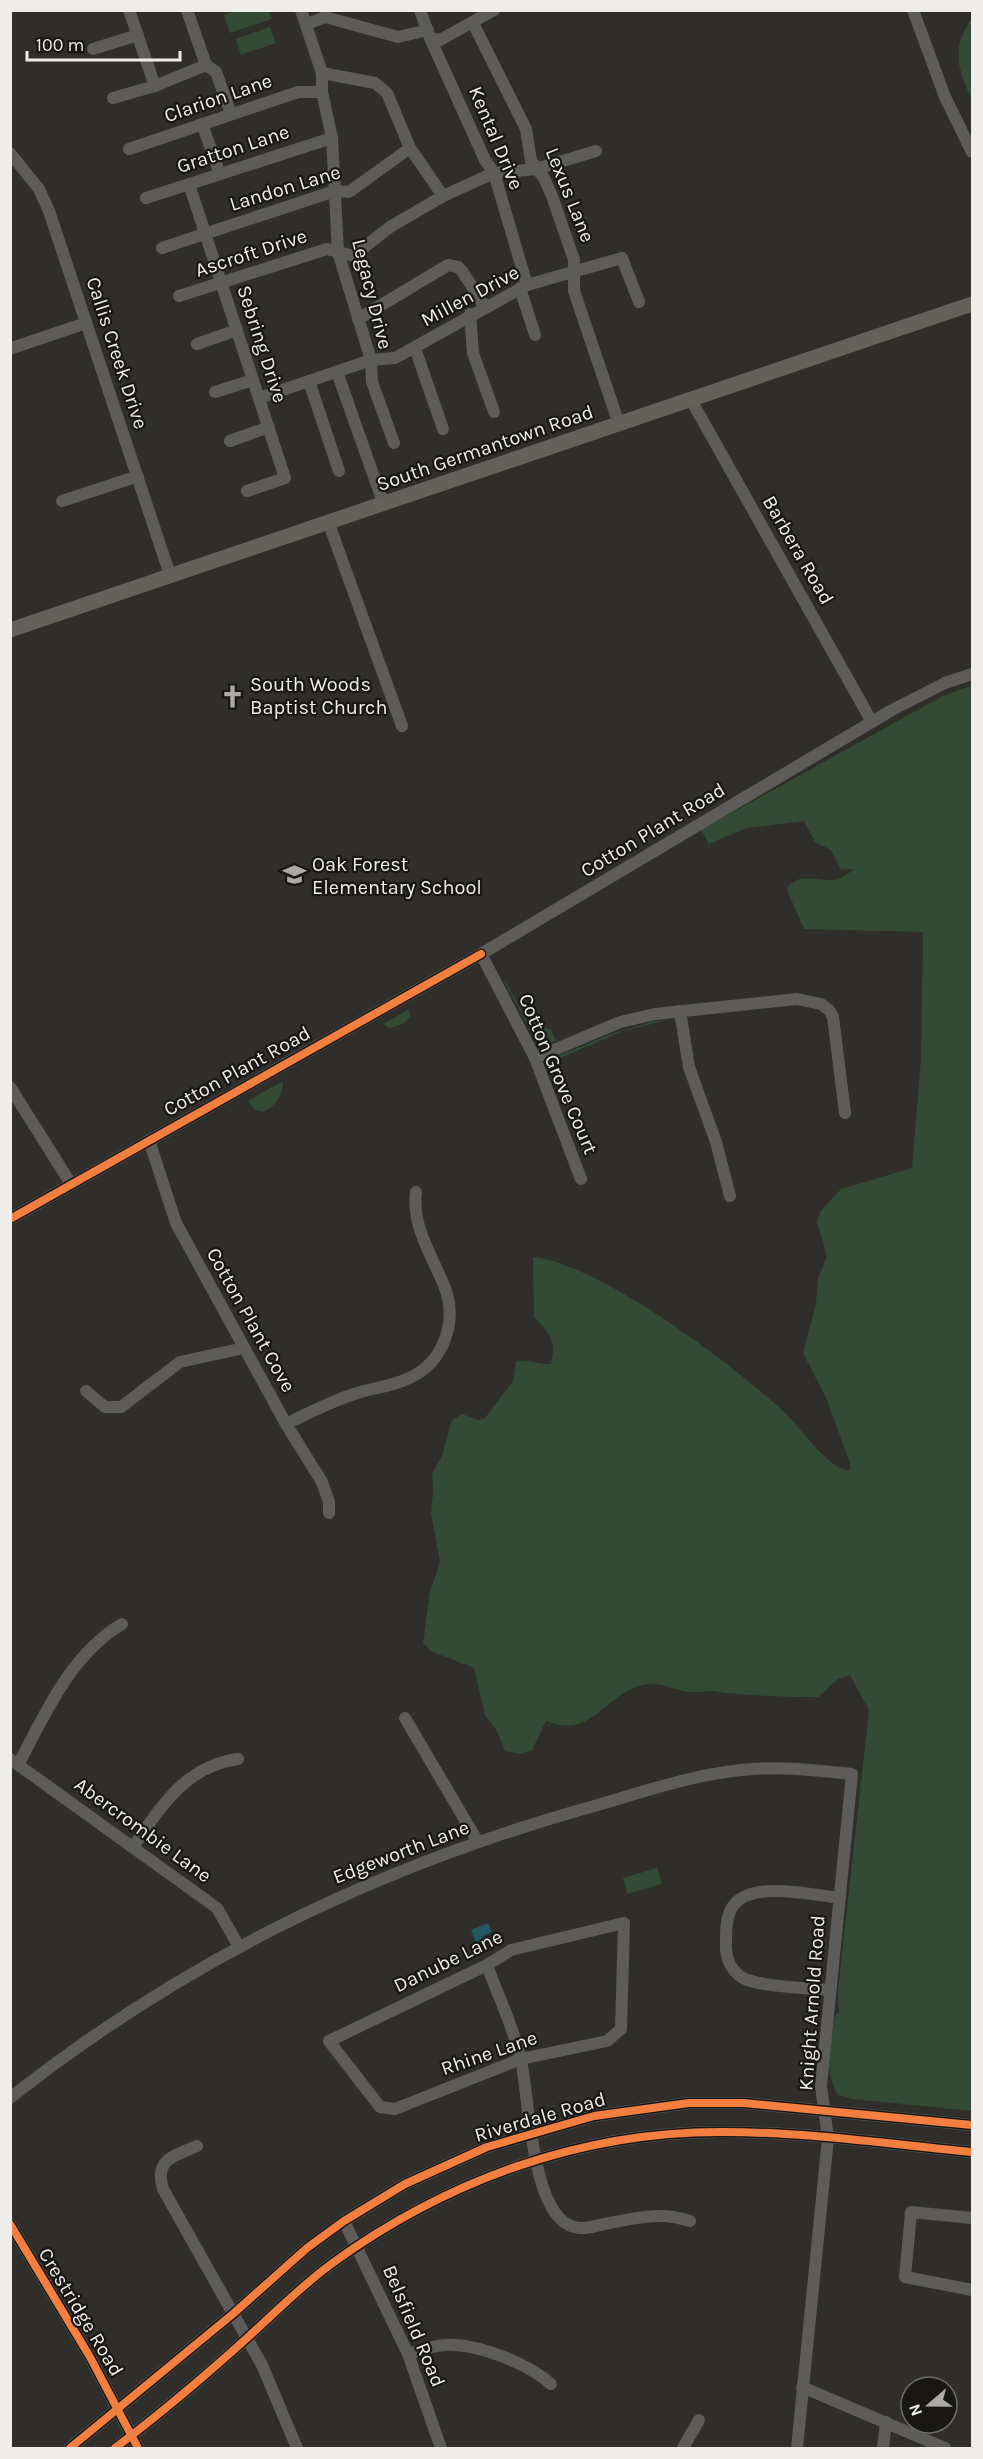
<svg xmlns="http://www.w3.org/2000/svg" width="983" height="2459" viewBox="0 0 983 2459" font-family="Karla,sans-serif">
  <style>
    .green { fill: #334a34 }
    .water { fill: #21575e }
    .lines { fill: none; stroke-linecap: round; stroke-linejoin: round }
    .minor { stroke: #5d5c5a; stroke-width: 12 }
    .major { stroke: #63615a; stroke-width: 15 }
    .cycleway-casing { stroke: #181715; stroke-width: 11 }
    .cycleway { stroke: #f27e40; stroke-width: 8 }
    .labels { text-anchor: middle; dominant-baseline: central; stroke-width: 4.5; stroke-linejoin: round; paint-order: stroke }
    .street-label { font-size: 20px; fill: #efedea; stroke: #181715 }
    .poi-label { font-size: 20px; fill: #efedea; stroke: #181715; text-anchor: start }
  </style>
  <rect width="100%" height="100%" fill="#302e2b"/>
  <g class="green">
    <path d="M237 11H269L272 19 230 33 224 15Z"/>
    <path d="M972 18V100C957 68 951 48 972 18Z"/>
    <path d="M270 27 276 43 241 55 236 39Z"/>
    <path d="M972 685V2111L853 2099 838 2095C823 2072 831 2041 835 2016L839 2012 838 1990 869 1710 850 1675 838 1679 818 1697C782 1697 748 1696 712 1691 704 1691 696 1693 689 1692 676 1690 660 1682 648 1684 604 1691 594 1741 546 1721L532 1750 520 1754 505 1751 497 1731 485 1715 474 1668 433 1652 423 1644 430 1592 440 1562 431 1513 433 1492 432 1474 442 1456 452 1420 462 1414 478 1420 485 1418 513 1381 516 1361C529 1359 538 1365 551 1364 556 1339 551 1335 534 1317L533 1257C598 1263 734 1365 783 1411 799 1426 829 1470 850 1471V1463L827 1400 803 1353 816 1303 818 1279 827 1256 817 1222 820 1212 841 1189 912 1168 921 1059 923 932 804 929 787 890 788 886C809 866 830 894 853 869L841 870 831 850 815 842 804 821 747 828 709 844 701 830 941 697Z"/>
    <path d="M506 982 537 1039 536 1041 505 983Z"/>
    <path d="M409 1009 410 1017 403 1024 389 1028 383 1024Z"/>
    <path d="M535 1013 543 1027 551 1030 556 1041 543 1044 544 1040 537 1036 527 1017Z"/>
    <path d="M655 1021H664L623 1031 551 1062 558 1056 614 1033Z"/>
    <path d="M283 1081C283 1096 276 1105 263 1112L255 1110 248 1101Z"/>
    <path d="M657 1868 662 1884 627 1894 623 1878Z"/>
  </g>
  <path class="water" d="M488 1923 492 1932 483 1936 486 1944 478 1948 471 1930Z"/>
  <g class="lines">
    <g class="minor">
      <path d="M129 10 155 86"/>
      <path d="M187 10 206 65 216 72 231 114"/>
      <path d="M301 10 322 73V92L332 138 338 252 371 360 372 382 394 443"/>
      <path d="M420 10 430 38 485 160 494 173 527 285"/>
      <path d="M913 10 945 97 972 152"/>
      <path d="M473 23 526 129 531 161 544 178 552 196 574 260V291L619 424"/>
      <path d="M307 24 325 17 398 37 428 30"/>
      <path d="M430 38 440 40 494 10"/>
      <path d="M93 49 138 35"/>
      <path d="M322 73 375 83 387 93 410 148 443 196"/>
      <path d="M113 98 155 86 206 65"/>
      <path d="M202 124 220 174"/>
      <path d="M129 149 298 92H322"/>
      <path d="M10 153 39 189 49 211 170 575"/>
      <path d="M189 184 285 478 247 491"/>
      <path d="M146 198 332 138"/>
      <path d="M162 248 335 191 349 192 410 148"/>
      <path d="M520 288 535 335"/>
      <path d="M179 296 327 249 353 256 390 227 443 196 494 173 536 169 596 151"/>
      <path d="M470 314 473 353 494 412"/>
      <path d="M358 319 448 265 458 267 462 271 485 307"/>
      <path d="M197 344 237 330"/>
      <path d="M12 348 86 323"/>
      <path d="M415 348 443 429"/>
      <path d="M337 372 384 505"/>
      <path d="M309 381 339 471"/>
      <path d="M215 392 253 380"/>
      <path d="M259 398 371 360 395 358 527 285 622 258 639 302"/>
      <path d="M690 398 872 722"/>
      <path d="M230 441 269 427"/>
      <path d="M62 501 138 476"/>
      <path d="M329 524 402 726"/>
      <path d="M481 954 535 1058 581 1179"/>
      <path d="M680 1011 689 1067 716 1142 730 1196"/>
      <path d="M535 1058 620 1022 655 1014 797 999 821 1004 829 1010 833 1017 845 1113"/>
      <path d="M10 1087 71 1184"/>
      <path d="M149 1140 176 1223 286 1424 322 1482 329 1502V1513"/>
      <path d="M10 1219 481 954 892 710 945 683 972 674"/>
      <path d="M86 1391 105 1407H121L180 1362 244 1348"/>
      <path d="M286 1424C308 1413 330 1402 354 1394 371 1388 390 1387 407 1379 445 1363 459 1319 443 1283 430 1252 412 1226 416 1192"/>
      <path d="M405 1718 478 1842"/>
      <path d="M10 1759 217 1908 238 1945"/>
      <path d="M18 1765C45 1714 71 1654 122 1624"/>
      <path d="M133 1847C160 1808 185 1766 238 1759"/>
      <path d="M624 1923 621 2029 607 2041 521 2059 395 2109 380 2107 329 2041 487 1965 511 1950Z"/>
      <path d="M487 1965C498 1996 514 2028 521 2060 529 2096 531 2217 574 2227 584 2230 595 2226 605 2224 635 2218 660 2211 690 2221"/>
      <path d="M830 1990C810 1988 759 1987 743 1978 730 1970 725 1956 726 1942 726 1930 726 1916 733 1906 752 1880 812 1895 840 1898"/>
      <path d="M10 2098C182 1962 370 1870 580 1810 631 1796 689 1775 741 1770 778 1766 815 1770 852 1774L821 2086 828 2138 797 2448"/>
      <path d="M197 2146C174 2156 154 2159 163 2189L262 2365 297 2448"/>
      <path d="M972 2218 911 2212 905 2277 972 2290"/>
      <path d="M344 2221 408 2354 441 2448"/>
      <path d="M10 2224 90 2357 138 2448"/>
      <path d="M408 2354C419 2351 432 2346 444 2345 475 2342 529 2364 551 2384"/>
      <path d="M802 2387 945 2448"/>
      <path d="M70 2448 234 2313 307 2248 344 2221 405 2184 487 2147 594 2116 689 2103H744L972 2125"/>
      <path d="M115 2448C160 2414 205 2376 247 2338 276 2312 303 2284 334 2262 448 2180 582 2131 724 2132 806 2132 890 2144 972 2152"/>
      <path d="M683 2448 699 2420"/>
      <path d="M883 2448 886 2422"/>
    </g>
    <path class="major" d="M10 630 972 304"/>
    <defs>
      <g id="cycleway">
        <path d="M10 1219 481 954"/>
        <path d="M10 2224 90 2357 138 2448"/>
        <path d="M70 2448 234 2313 307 2248 344 2221 405 2184 487 2147 594 2116 689 2103H744L972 2125"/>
        <path d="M115 2448C160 2414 205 2376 247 2338 276 2312 303 2284 334 2262 448 2180 582 2131 724 2132 806 2132 890 2144 972 2152"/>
      </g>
    </defs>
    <use href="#cycleway" class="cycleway-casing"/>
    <use href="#cycleway" class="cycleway"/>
  </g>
  <defs>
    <symbol id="church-bare" viewBox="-9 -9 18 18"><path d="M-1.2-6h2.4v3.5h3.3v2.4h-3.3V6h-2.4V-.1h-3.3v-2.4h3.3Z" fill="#acaaa7" stroke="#181715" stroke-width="2.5" paint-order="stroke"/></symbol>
    <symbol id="school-bare" viewBox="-9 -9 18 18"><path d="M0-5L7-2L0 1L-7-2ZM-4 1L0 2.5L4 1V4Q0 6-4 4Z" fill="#acaaa7" stroke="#181715" stroke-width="2.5" paint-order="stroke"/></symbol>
  </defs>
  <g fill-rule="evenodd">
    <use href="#church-bare" x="216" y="680" width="33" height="33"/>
    <use href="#school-bare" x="278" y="858" width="33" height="33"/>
  </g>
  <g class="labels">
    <g class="street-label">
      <text transform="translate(218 98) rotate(-19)">Clarion Lane</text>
      <text transform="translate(496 138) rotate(67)">Kental Drive</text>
      <text transform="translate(233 149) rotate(-18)">Gratton Lane</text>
      <text transform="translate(285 188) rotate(-17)">Landon Lane</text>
      <text transform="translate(570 195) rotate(68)">Lexus Lane</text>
      <text transform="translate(251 253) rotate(-18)">Ascroft Drive</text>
      <text transform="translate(372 294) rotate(76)">Legacy Drive</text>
      <text transform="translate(470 296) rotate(-28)">Millen Drive</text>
      <text transform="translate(262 344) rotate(72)">Sebring Drive</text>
      <text transform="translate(117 353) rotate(72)">Callis Creek Drive</text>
      <text transform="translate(485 448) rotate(-19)">South Germantown Road</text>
      <text transform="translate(798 550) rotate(60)">Barbera Road</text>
      <text transform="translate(653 830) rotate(-31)">Cotton Plant Road</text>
      <text transform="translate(237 1071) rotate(-29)">Cotton Plant Road</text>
      <text transform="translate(558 1074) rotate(67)">Cotton Grove Court</text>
      <text transform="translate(251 1320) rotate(61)">Cotton Plant Cove</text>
      <text transform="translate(143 1830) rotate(36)">Abercrombie Lane</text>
      <text transform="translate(401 1852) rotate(-21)">Edgeworth Lane</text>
      <text transform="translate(448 1961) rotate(-26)">Danube Lane</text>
      <text transform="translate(812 2003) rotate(-86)">Knight Arnold Road</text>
      <text transform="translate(489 2053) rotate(-19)">Rhine Lane</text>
      <text transform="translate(540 2117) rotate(-16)">Riverdale Road</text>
      <text transform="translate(81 2312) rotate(59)">Crestridge Road</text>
      <text transform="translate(414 2326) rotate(67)">Belsfield Road</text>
    </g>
    <g class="poi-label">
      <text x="250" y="684">South Woods<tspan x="250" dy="23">Baptist Church</tspan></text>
      <text x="312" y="864">Oak Forest<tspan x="312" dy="23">Elementary School</tspan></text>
    </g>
  </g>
  <rect width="983" height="2459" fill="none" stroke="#efedea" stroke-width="24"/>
  <g transform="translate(929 2405) rotate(250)"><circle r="28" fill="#181715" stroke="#6e6d6a" stroke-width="1.5"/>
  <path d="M0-4.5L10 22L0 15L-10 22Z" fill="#acaaa7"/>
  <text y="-9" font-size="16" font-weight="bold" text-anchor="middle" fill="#efedea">N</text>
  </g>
  <path d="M27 51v9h153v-9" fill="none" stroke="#efedea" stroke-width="3"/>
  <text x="36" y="51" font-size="18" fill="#efedea" stroke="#181715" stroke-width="4.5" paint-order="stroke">100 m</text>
</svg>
